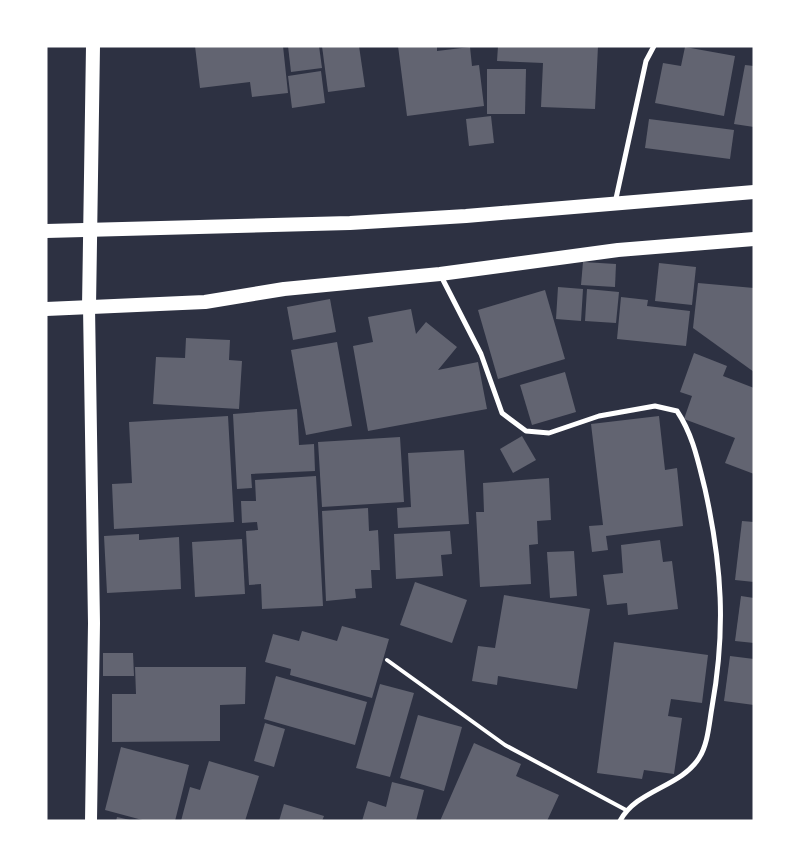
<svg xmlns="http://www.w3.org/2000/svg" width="800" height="867" viewBox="0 0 800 867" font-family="'Golos Text',sans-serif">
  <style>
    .building { fill: #626471 }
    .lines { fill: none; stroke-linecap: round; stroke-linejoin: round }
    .service { stroke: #fff; stroke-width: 4 }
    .minor { stroke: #fff; stroke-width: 5 }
    .primary { stroke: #fff; stroke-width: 12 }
    .trunk { stroke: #fff; stroke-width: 14 }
  </style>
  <rect width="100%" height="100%" fill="#2d3142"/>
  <g class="building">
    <path d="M195 46H283L288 93 252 97 250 82 200 88Z"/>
    <path d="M288 46H319L322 68 291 72Z"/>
    <path d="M322 46H359L365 87 328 92Z"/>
    <path d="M398 46H437V51L470 47 472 66 479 65 484 106 407 116Z"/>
    <path d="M498 46H598L595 109 541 107 543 63 497 61Z"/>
    <path d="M685 47 735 56 724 116 655 103 663 63 681 66Z"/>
    <path d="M745 65 754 66V127L734 124Z"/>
    <path d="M487 69H526L525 114H487Z"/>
    <path d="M321 71 325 103 292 108 288 76Z"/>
    <path d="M491 116 494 143 469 146 466 119Z"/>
    <path d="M649 119 734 130 730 159 645 148Z"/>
    <path d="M583 262 616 264 615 287 581 285Z"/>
    <path d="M659 263 696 267 692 305 655 301Z"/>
    <path d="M698 283 754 288V372L693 328Z"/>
    <path d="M558 287 583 289 581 321 556 319Z"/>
    <path d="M587 289 619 292 616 323 585 321Z"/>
    <path d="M545 290 565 359 498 379 478 310Z"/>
    <path d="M621 297 648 300 647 306 690 311 686 346 617 339Z"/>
    <path d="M330 299 336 332 293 340 287 307Z"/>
    <path d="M411 309 416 334 426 322 457 347 438 370 478 362 487 409 368 431 353 346 373 342 368 317Z"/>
    <path d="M186 338 230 340 229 360 242 361 239 409 153 404 156 357 185 358Z"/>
    <path d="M337 342 352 426 306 435 291 350Z"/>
    <path d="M694 353 727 366 723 376 754 388V474L725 463 735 438 684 419 692 396 680 392Z"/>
    <path d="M565 372 576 412 532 425 520 385Z"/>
    <path d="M297 409 299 445 314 444 315 471 251 474 252 488 237 489 233 414Z"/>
    <path d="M228 416 234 522 114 529 112 484 132 483 129 422Z"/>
    <path d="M659 416 665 470 677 468 683 526 606 536 608 550 592 552 589 526 603 525 591 424Z"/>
    <path d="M522 436 536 460 513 473 500 449Z"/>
    <path d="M400 437 404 502 322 507 318 442Z"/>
    <path d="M464 450 469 524 398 528 397 508 411 507 408 453Z"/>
    <path d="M316 476 323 606 262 609 261 584 249 585 246 531 258 530 257 522 242 523 241 501H256L255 480Z"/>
    <path d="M549 478 551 520 537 521 538 544 529 545 531 584 480 587 476 512H484L483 483Z"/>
    <path d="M368 508 369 531 378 530 380 570H371L372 588 355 589 356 598 326 601 322 511Z"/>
    <path d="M742 521 754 522V582L735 580Z"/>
    <path d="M450 531 452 554 441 555 443 576 396 579 394 534Z"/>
    <path d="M139 534V540L179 537 181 589 107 593 104 536Z"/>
    <path d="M242 539 245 594 195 597 192 542Z"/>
    <path d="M660 540 663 562 672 561 678 609 628 615 627 603 607 605 603 575 623 573 621 545Z"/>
    <path d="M574 551 577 596 550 598 547 552Z"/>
    <path d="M415 582 467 600 452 643 400 625Z"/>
    <path d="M504 595 590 609 577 689 498 676 497 685 472 681 478 646 495 648Z"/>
    <path d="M741 596 754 598V643L735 641Z"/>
    <path d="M342 626 389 639 372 698 290 675 291 669 265 662 273 634 299 641 302 631 337 641Z"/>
    <path d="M614 642 708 655 702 703 671 699 668 716 682 718 674 774 644 770 642 779 597 773Z"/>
    <path d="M103 653H133L134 676H103Z"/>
    <path d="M730 656 754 659V705L724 701Z"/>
    <path d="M135 667H246L245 704 220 705V741L112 742V694H136Z"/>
    <path d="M276 676 367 702 355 745 264 719Z"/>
    <path d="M380 684 414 693 390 777 356 768Z"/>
    <path d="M418 715 462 727 444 791 400 778Z"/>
    <path d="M265 723 285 729 274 767 254 761Z"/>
    <path d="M474 743 521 764 516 776 559 795 547 821H440Z"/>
    <path d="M121 747 189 765 175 821H146L105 810Z"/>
    <path d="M209 761 259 776 245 821H181L190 787 200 790Z"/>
    <path d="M392 782 424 790 416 821H362L368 801 386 807Z"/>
    <path d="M284 804 324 816 322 821H279Z"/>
    <path d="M117 817 130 820V821H116Z"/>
  </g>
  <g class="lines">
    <path class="service" d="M387 660 505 745 626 810"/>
    <g class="minor">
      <path d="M615 203 646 61 654 46"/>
      <path d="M441 276 481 354 502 413 526 431 549 433 599 416 655 406 677 411C693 435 698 461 705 489 722 566 726 629 712 707 709 724 708 744 699 758 681 787 636 790 620 821"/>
    </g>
    <path class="primary" d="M89 307 94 623 91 821"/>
    <g class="trunk">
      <path d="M46 231 350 223 466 216 754 192"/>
      <path d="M89 307 93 46"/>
      <path d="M46 309 205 302 284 289 440 274 618 250 754 239"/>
    </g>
  </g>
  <rect width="800" height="867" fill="none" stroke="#ffffff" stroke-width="95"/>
</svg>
